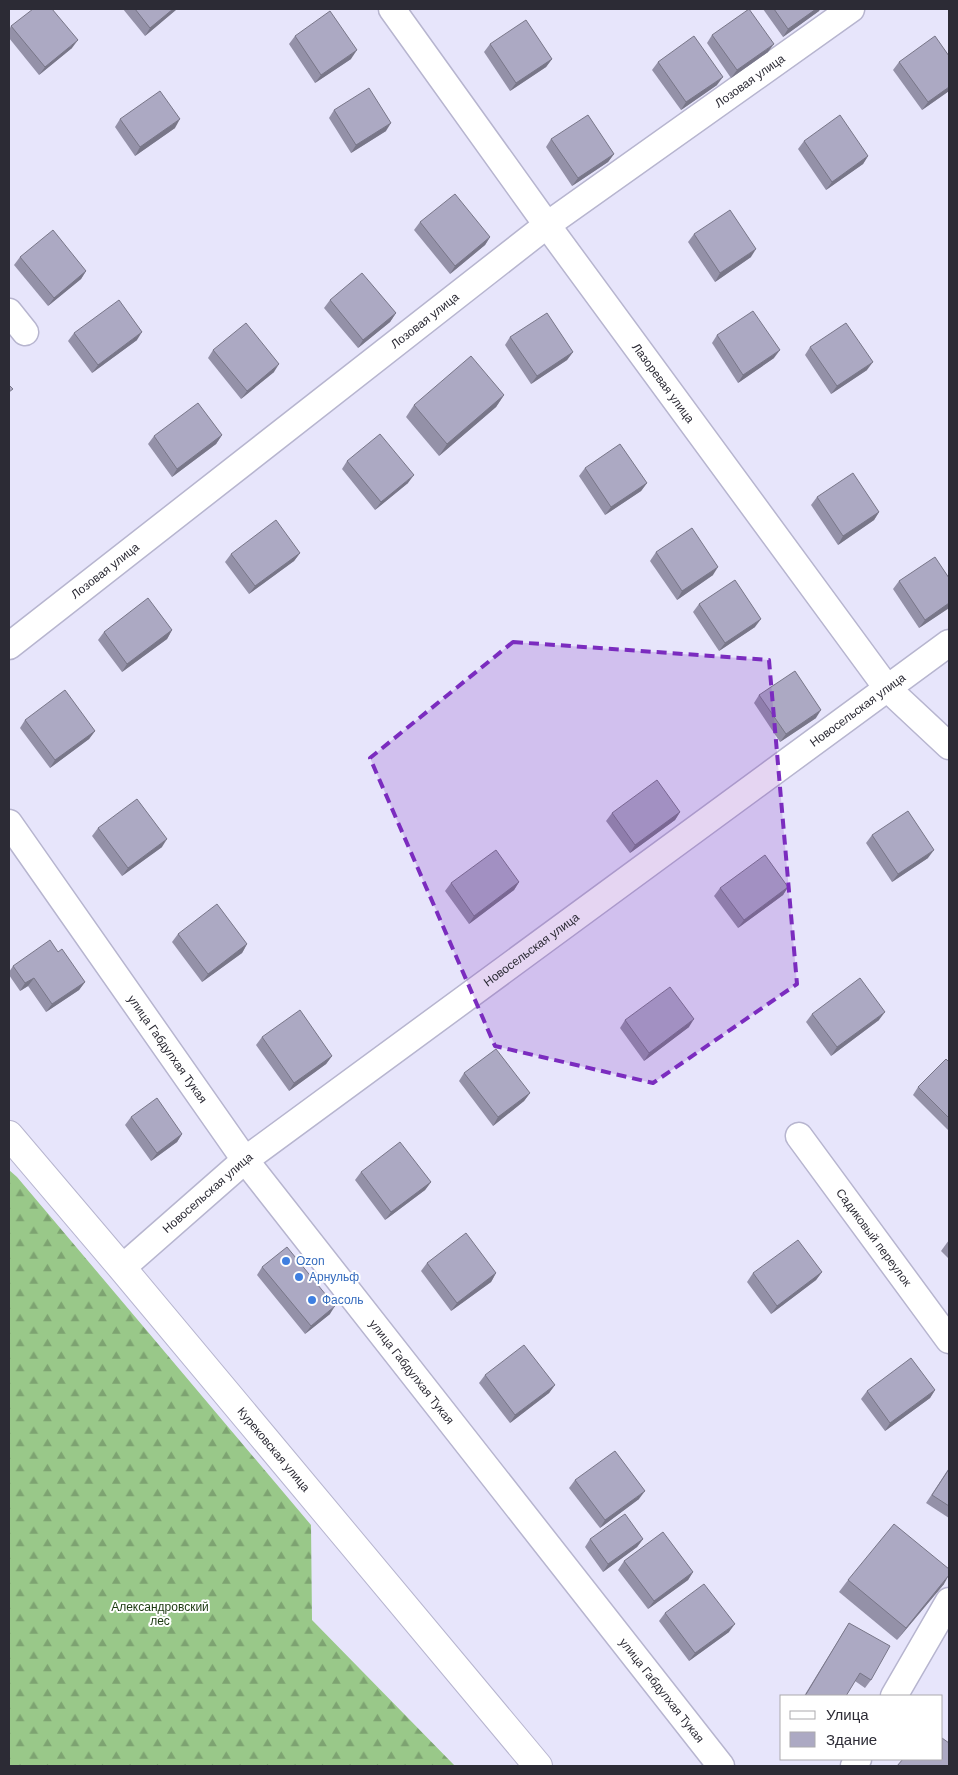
<svg xmlns="http://www.w3.org/2000/svg" width="958" height="1775" viewBox="0 0 958 1775" font-family="Helvetica,sans-serif">
  <style>
    .forest { fill: url(#forest-firs) }
    .lines { fill: none; stroke-linecap: round; stroke-linejoin: round }
    .minor-casing { stroke: #b7b5cf; stroke-width: 29 }
    .tertiary-casing { stroke: #b7b5cf; stroke-width: 30 }
    .minor { stroke: #fff; stroke-width: 26 }
    .tertiary { stroke: #fff; stroke-width: 28 }
    .wall { fill: #9491a8 }
    .shaded-wall { fill: #787688 }
    .building { fill: #aca9c3; stroke: #787688 }
    .marked { fill: #7b2cbf; fill-opacity: 0.2; stroke: #7b2cbf; stroke-width: 4; stroke-dasharray: 10 6; stroke-linejoin: round }
    .shop-dot { fill: #3f7fe0; stroke: #fff; stroke-width: 2 }
    .labels { text-anchor: middle; dominant-baseline: central; stroke-width: 4; stroke-linejoin: round; paint-order: stroke }
    .street-label { font-size: 12px; fill: #2c2b35; stroke: #fff }
    .shop-label { font-size: 12px; fill: #366cbe; stroke: #fff; text-anchor: start }
    .park-label { font-size: 12px; fill: #1b390f; stroke: #fff }
  </style>
  <defs>
    <pattern id="forest-firs" width="22" height="20" patternUnits="userSpaceOnUse" patternTransform="scale(1.25)"><rect width="22" height="20" fill="#99c889"/><path d="M5 1l3.5 6h-7zM16 11l3.5 6h-7z" fill="#7da371"/></pattern>
  </defs>
  <rect width="100%" height="100%" fill="#e7e5fb"/>
  <path class="forest" d="M9 1170 17 1177 311 1525 312 1620 455 1766H9Z"/>
  <g class="lines">
    <defs>
      <g id="minor">
        <path id="s1" d="M392 9 547 225 887 688 949 746"/>
        <path d="M9 312 25 332"/>
        <path id="s2" d="M9 646 547 225 851 9"/>
        <path id="s3" d="M9 823 245 1160 721 1766"/>
        <path id="s4" d="M799 1136 949 1340"/>
        <path id="s5" d="M122 1268 245 1160 949 643"/>
        <path d="M894 1696 949 1601"/>
        <path d="M854 1766 858 1759"/>
      </g>
      <g id="tertiary">
        <path id="s6" d="M9 1135 122 1268 538 1766"/>
      </g>
    </defs>
    <use href="#minor" class="minor-casing"/>
    <use href="#tertiary" class="tertiary-casing"/>
    <use href="#minor" class="minor"/>
    <use href="#tertiary" class="tertiary"/>
  </g>
  <g class="wall">
    <path d="M123 9H177L145 36Z"/>
    <path d="M763 9H820L819 11 783 37Z"/>
    <path d="M11 26 72 48 39 75 9 38V30Z"/>
    <path d="M712 35 768 52 731 78 707 43Z"/>
    <path d="M295 36 351 59 315 83 289 44Z"/>
    <path d="M490 44 552 59 546 67 510 91 484 52Z"/>
    <path d="M658 62 717 85 681 110 652 70Z"/>
    <path d="M899 62 949 91 922 110 893 70Z"/>
    <path d="M334 110 386 131 351 153 329 118Z"/>
    <path d="M120 119 175 128 135 156 115 127Z"/>
    <path d="M551 139 614 154 608 162 572 186 546 147Z"/>
    <path d="M804 141 868 156 863 164 826 190 798 149Z"/>
    <path d="M420 222 490 237 485 245 450 274 414 230Z"/>
    <path d="M694 234 751 257 715 282 688 242Z"/>
    <path d="M20 257 86 271 81 279 48 306 14 265Z"/>
    <path d="M330 300 396 313 390 322 358 348 324 308Z"/>
    <path d="M74 333 137 340 92 373 68 341Z"/>
    <path d="M717 335 774 358 738 383 712 343Z"/>
    <path d="M510 337 573 352 567 360 531 384 505 345Z"/>
    <path d="M810 347 867 370 831 394 805 355Z"/>
    <path d="M213 350 274 372 241 399 208 358Z"/>
    <path d="M504 395 496 407 439 456 406 417 414 405Z"/>
    <path d="M222 435 216 444 172 477 148 444 154 436Z"/>
    <path d="M347 461 408 483 375 510 342 469Z"/>
    <path d="M585 468 647 483 641 491 605 515 579 476Z"/>
    <path d="M817 497 879 512 874 520 838 545 811 505Z"/>
    <path d="M656 552 713 575 677 600 650 561Z"/>
    <path d="M300 553 294 561 249 594 225 562 231 554Z"/>
    <path d="M899 581 949 608 919 628 893 589Z"/>
    <path d="M699 604 755 627 719 651 693 612Z"/>
    <path d="M172 630 167 639 122 672 98 640 104 632Z"/>
    <path d="M759 695 816 718 780 742 754 703Z"/>
    <path d="M25 720 95 731 89 739 50 768 20 728Z"/>
    <path d="M680 812 675 820 630 853 606 821 612 813Z"/>
    <path d="M98 828 162 847 122 876 92 836Z"/>
    <path d="M872 835 928 858 892 882 866 843Z"/>
    <path d="M519 882 514 890 469 924 445 891 451 883Z"/>
    <path d="M788 887 783 895 738 928 714 896 720 888Z"/>
    <path d="M178 934 247 944 242 953 202 982 172 942Z"/>
    <path d="M58 952 85 982 79 990 46 1012 28 986 20 991 9 975V972L13 966Z"/>
    <path d="M812 1014 879 1020 831 1056 806 1022Z"/>
    <path d="M625 1020 689 1027 644 1061 620 1028Z"/>
    <path d="M262 1037 332 1056 326 1064 289 1091 256 1045Z"/>
    <path d="M949 1062V1131L913 1095 918 1087Z"/>
    <path d="M464 1073 530 1093 524 1101 493 1126 459 1081Z"/>
    <path d="M131 1117 182 1134 177 1142 151 1161 125 1125Z"/>
    <path d="M361 1172 431 1182 425 1190 385 1220 355 1180Z"/>
    <path d="M949 1240V1259L941 1251Z"/>
    <path d="M427 1263 496 1273 491 1282 451 1311 421 1271Z"/>
    <path d="M262 1267 330 1314 305 1334 257 1275Z"/>
    <path d="M822 1272 816 1280 771 1314 747 1282 753 1273Z"/>
    <path d="M485 1375 555 1385 549 1393 510 1423 479 1383Z"/>
    <path d="M935 1390 930 1398 885 1431 861 1399 867 1391Z"/>
    <path d="M949 1468V1518L926 1503Z"/>
    <path d="M575 1480 639 1499 600 1528 569 1488Z"/>
    <path d="M590 1539H643L637 1547 603 1572 585 1547Z"/>
    <path d="M624 1561 693 1572 688 1580 648 1609 618 1570Z"/>
    <path d="M848 1580 944 1584 897 1640 839 1592Z"/>
    <path d="M665 1613 729 1632 689 1661 659 1621Z"/>
    <path d="M849 1623 871 1680 865 1688 855 1681 846 1696H804Z"/>
  </g>
  <g class="shaded-wall">
    <path d="M173 9H177L145 36 150 28Z"/>
    <path d="M816 9H820L819 11 783 37 788 29Z"/>
    <path d="M78 40 72 48 39 75 45 67Z"/>
    <path d="M774 44 768 52 731 78 737 70Z"/>
    <path d="M357 50 351 59 315 83 321 75Z"/>
    <path d="M552 59 546 67 510 91 516 83Z"/>
    <path d="M723 77 717 85 681 110 686 102Z"/>
    <path d="M949 87V91L922 110 928 102Z"/>
    <path d="M180 119 175 128 135 156 140 147Z"/>
    <path d="M391 123 386 131 351 153 356 145Z"/>
    <path d="M614 154 608 162 572 186 578 178Z"/>
    <path d="M868 156 863 164 826 190 832 182Z"/>
    <path d="M490 237 485 245 450 274 455 266Z"/>
    <path d="M756 249 751 257 715 282 720 273Z"/>
    <path d="M86 271 81 279 48 306 54 298Z"/>
    <path d="M396 313 390 322 358 348 363 340Z"/>
    <path d="M142 332 137 340 92 373 98 365Z"/>
    <path d="M780 350 774 358 738 383 743 375Z"/>
    <path d="M573 352 567 360 531 384 537 376Z"/>
    <path d="M873 362 867 370 831 394 837 386Z"/>
    <path d="M279 364 274 372 241 399 247 391Z"/>
    <path d="M504 395 496 407 439 456 447 444Z"/>
    <path d="M222 435 216 444 172 477 177 469Z"/>
    <path d="M414 475 408 483 375 510 381 502Z"/>
    <path d="M647 483 641 491 605 515 611 507Z"/>
    <path d="M879 512 874 520 838 545 843 536Z"/>
    <path d="M300 553 294 561 249 594 255 586Z"/>
    <path d="M718 567 713 575 677 600 682 591Z"/>
    <path d="M949 603V608L919 628 925 620Z"/>
    <path d="M761 619 755 627 719 651 725 643Z"/>
    <path d="M172 630 167 639 122 672 127 664Z"/>
    <path d="M821 710 816 718 780 742 786 734Z"/>
    <path d="M95 731 89 739 50 768 55 760Z"/>
    <path d="M680 812 675 820 630 853 635 845Z"/>
    <path d="M167 839 162 847 122 876 128 868Z"/>
    <path d="M934 850 928 858 892 882 898 874Z"/>
    <path d="M519 882 514 890 469 924 474 916Z"/>
    <path d="M788 887 783 895 738 928 744 920Z"/>
    <path d="M247 944 242 953 202 982 208 974Z"/>
    <path d="M34 978 28 986 20 991 25 983Z"/>
    <path d="M85 982 79 990 46 1012 52 1004Z"/>
    <path d="M885 1012 879 1020 831 1056 837 1047Z"/>
    <path d="M694 1019 689 1027 644 1061 649 1053Z"/>
    <path d="M332 1056 326 1064 289 1091 294 1083Z"/>
    <path d="M530 1093 524 1101 493 1126 498 1117Z"/>
    <path d="M182 1134 177 1142 151 1161 157 1153Z"/>
    <path d="M431 1182 425 1190 385 1220 391 1212Z"/>
    <path d="M822 1272 816 1280 771 1314 777 1306Z"/>
    <path d="M496 1273 491 1282 451 1311 457 1303Z"/>
    <path d="M335 1306 330 1314 305 1334 311 1326Z"/>
    <path d="M555 1385 549 1393 510 1423 515 1415Z"/>
    <path d="M935 1390 930 1398 885 1431 890 1423Z"/>
    <path d="M645 1491 639 1499 600 1528 605 1520Z"/>
    <path d="M643 1539 637 1547 603 1572 608 1564Z"/>
    <path d="M693 1572 688 1580 648 1609 654 1601Z"/>
    <path d="M949 1575 944 1584 897 1640 906 1628Z"/>
    <path d="M735 1624 729 1632 689 1661 695 1653Z"/>
  </g>
  <g class="building">
    <path d="M33 9H52L78 40 45 67 11 26Z"/>
    <path d="M135 9H173L150 28Z"/>
    <path d="M749 9 774 44 737 70 712 35Z"/>
    <path d="M774 9H816L788 29Z"/>
    <path d="M330 11 357 50 321 75 295 36Z"/>
    <path d="M526 20 552 59 516 83 490 44Z"/>
    <path d="M694 36 723 77 686 102 658 62Z"/>
    <path d="M935 36 949 56V87L928 102 899 62Z"/>
    <path d="M369 88 391 123 356 145 334 110Z"/>
    <path d="M160 91 180 119 140 147 120 119Z"/>
    <path d="M588 115 614 154 578 178 551 139Z"/>
    <path d="M840 115 868 156 832 182 804 141Z"/>
    <path d="M455 194 490 237 455 266 420 222Z"/>
    <path d="M730 210 756 249 720 273 694 234Z"/>
    <path d="M53 230 86 271 54 298 20 257Z"/>
    <path d="M362 273 396 313 363 340 330 300Z"/>
    <path d="M119 300 142 332 98 365 74 333Z"/>
    <path d="M753 311 780 350 743 375 717 335Z"/>
    <path d="M547 313 573 352 537 376 510 337Z"/>
    <path d="M246 323 279 364 247 391 213 350Z"/>
    <path d="M846 323 873 362 837 386 810 347Z"/>
    <path d="M471 356 504 395 447 444 414 405Z"/>
    <path d="M9 385 13 389 9 392Z"/>
    <path d="M198 403 222 435 177 469 154 436Z"/>
    <path d="M380 434 414 475 381 502 347 461Z"/>
    <path d="M620 444 647 483 611 507 585 468Z"/>
    <path d="M853 473 879 512 843 536 817 497Z"/>
    <path d="M276 520 300 553 255 586 231 554Z"/>
    <path d="M692 528 718 567 682 591 656 552Z"/>
    <path d="M935 557 949 578V603L925 620 899 581Z"/>
    <path d="M735 580 761 619 725 643 699 604Z"/>
    <path d="M148 598 172 630 127 664 104 632Z"/>
    <path d="M795 671 821 710 786 734 759 695Z"/>
    <path d="M65 690 95 731 55 760 25 720Z"/>
    <path d="M657 780 680 812 635 845 612 813Z"/>
    <path d="M137 799 167 839 128 868 98 828Z"/>
    <path d="M908 811 934 850 898 874 872 835Z"/>
    <path d="M496 850 519 882 474 916 451 883Z"/>
    <path d="M765 855 788 887 744 920 720 888Z"/>
    <path d="M217 904 247 944 208 974 178 934Z"/>
    <path d="M50 940 58 952 62 949 85 982 52 1004 34 978 25 983 13 966Z"/>
    <path d="M860 978 885 1012 837 1047 812 1014Z"/>
    <path d="M670 987 694 1019 649 1053 625 1020Z"/>
    <path d="M300 1010 332 1056 294 1083 262 1037Z"/>
    <path d="M496 1049 530 1093 498 1117 464 1073Z"/>
    <path d="M946 1059 949 1062V1118L918 1087Z"/>
    <path d="M157 1098 182 1134 157 1153 131 1117Z"/>
    <path d="M400 1142 431 1182 391 1212 361 1172Z"/>
    <path d="M466 1233 496 1273 457 1303 427 1263Z"/>
    <path d="M798 1240 822 1272 777 1306 753 1273Z"/>
    <path d="M287 1247 335 1306 311 1326 262 1267Z"/>
    <path d="M524 1345 555 1385 515 1415 485 1375Z"/>
    <path d="M911 1358 935 1390 890 1423 867 1391Z"/>
    <path d="M615 1451 645 1491 605 1520 575 1480Z"/>
    <path d="M949 1469V1506L932 1495Z"/>
    <path d="M625 1514 643 1539 608 1564 590 1539Z"/>
    <path d="M894 1524 949 1569V1575L906 1628 848 1580Z"/>
    <path d="M663 1532 693 1572 654 1601 624 1561Z"/>
    <path d="M704 1584 735 1624 695 1653 665 1613Z"/>
    <path d="M849 1623 890 1646 871 1680 860 1673 846 1696H805Z"/>
    <path d="M942 1738 949 1743V1766H897L903 1759H942Z"/>
  </g>
  <path class="marked" d="M513 642 769 660 797 984 653 1083 495 1046 370 758Z"/>
  <g class="shop-dot">
    <circle cx="286" cy="1261" r="5"/>
    <circle cx="299" cy="1277" r="5"/>
    <circle cx="312" cy="1300" r="5"/>
  </g>
  <g class="labels">
    <g class="street-label">
      <text stroke="none"><textPath href="#s2" startOffset="932">Лозовая улица</textPath></text>
      <text stroke="none"><textPath href="#s2" startOffset="528">Лозовая улица</textPath></text>
      <text stroke="none"><textPath href="#s1" startOffset="462">Лазоревая улица</textPath></text>
      <text stroke="none"><textPath href="#s2" startOffset="122">Лозовая улица</textPath></text>
      <text stroke="none"><textPath href="#s5" startOffset="924">Новосельская улица</textPath></text>
      <text stroke="none"><textPath href="#s5" startOffset="519">Новосельская улица</textPath></text>
      <text stroke="none"><textPath href="#s3" startOffset="276">улица Габдулхая Тукая</textPath></text>
      <text stroke="none"><textPath href="#s5" startOffset="114">Новосельская улица</textPath></text>
      <text stroke="none"><textPath href="#s4" startOffset="126">Садиковый переулок</textPath></text>
      <text stroke="none"><textPath href="#s3" startOffset="681">улица Габдулхая Тукая</textPath></text>
      <text stroke="none"><textPath href="#s6" startOffset="411">Курековская улица</textPath></text>
      <text stroke="none"><textPath href="#s3" startOffset="1086">улица Габдулхая Тукая</textPath></text>
    </g>
    <g class="shop-label">
      <text x="296" y="1261">Ozon</text>
      <text x="309" y="1277">Арнульф</text>
      <text x="322" y="1300">Фасоль</text>
    </g>
    <g class="park-label">
      <text x="160" y="1607">Александровский<tspan x="160" dy="14">лес</tspan></text>
    </g>
  </g>
  <rect width="958" height="1775" fill="none" stroke="#2c2b35" stroke-width="20"/>
  <rect x="780" y="1695" width="162" height="65" fill="#ffffff" stroke="#abaaae"/>
  <rect x="790" y="1711" width="25" height="8" fill="#ffffff" stroke="#abaaae"/>
  <text x="826" y="1720" font-size="15" fill="#2c2b35">Улица</text>
  <rect x="790" y="1732" width="25" height="15" fill="#aca9c3" stroke="#abaaae"/>
  <text x="826" y="1745" font-size="15" fill="#2c2b35">Здание</text>
</svg>
